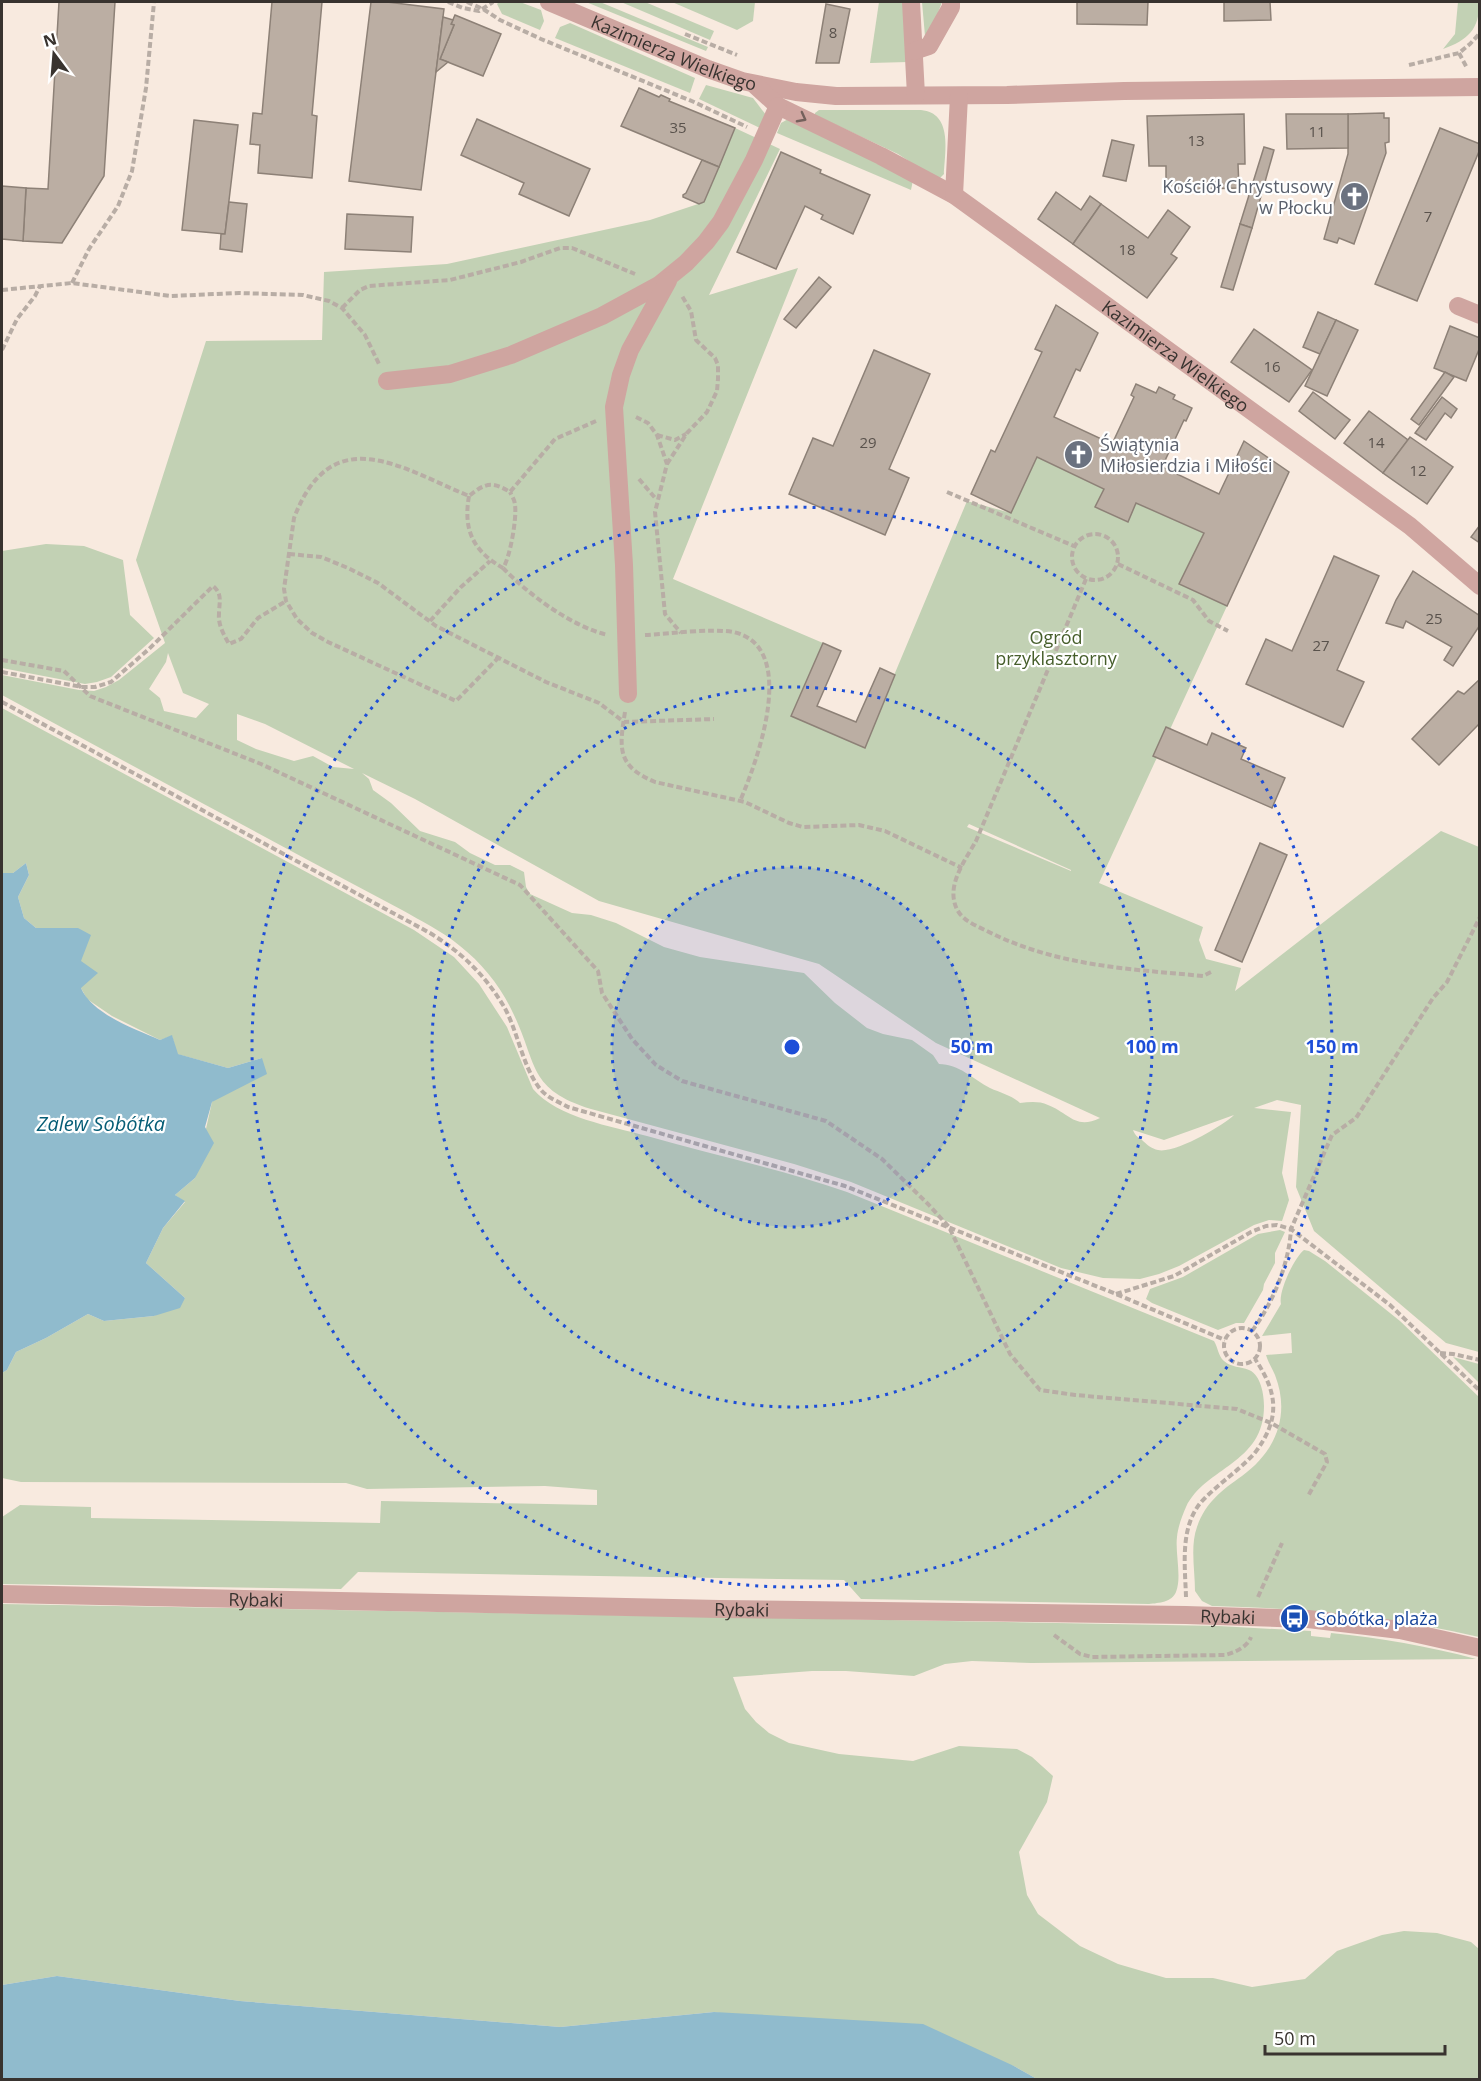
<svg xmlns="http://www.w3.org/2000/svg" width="1481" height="2081" viewBox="0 0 1481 2081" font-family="'Open Sans',sans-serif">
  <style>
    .green { fill: #c2d1b4; fill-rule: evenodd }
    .water { fill: #90bbcd }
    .building { fill: #bbaea3; stroke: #8d8177; stroke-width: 1.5 }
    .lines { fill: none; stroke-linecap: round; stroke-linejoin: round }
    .path { stroke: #b8ada5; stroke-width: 4; stroke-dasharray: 6 3; stroke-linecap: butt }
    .minor { stroke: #cfa5a0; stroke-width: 18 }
    .oneway { stroke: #74615c }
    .ring { fill: none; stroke: #1d4ed8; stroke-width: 3; stroke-dasharray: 3 6 }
    .labels { text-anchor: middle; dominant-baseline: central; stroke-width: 4.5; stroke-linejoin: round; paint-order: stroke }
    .number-label { font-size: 15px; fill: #59524c }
    .street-label { font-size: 18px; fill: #38332f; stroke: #fff }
    .worship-label { font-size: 18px; fill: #5b616d; stroke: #fff; text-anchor: end }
    .park-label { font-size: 18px; fill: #465e2b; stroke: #fff }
    .transit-label { font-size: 18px; fill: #164399; stroke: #fff; text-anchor: start }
    .water-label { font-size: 20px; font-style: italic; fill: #065d76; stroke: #fff }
    .centre { fill: #1d4ed8; stroke: #fff; stroke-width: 3 }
    .ring-label { font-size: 18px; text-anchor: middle; font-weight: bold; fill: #1d4ed8; stroke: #fff; stroke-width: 4.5; stroke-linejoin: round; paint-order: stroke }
  </style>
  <rect width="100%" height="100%" fill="#f8eadf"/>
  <g class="green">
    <path d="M499 2H520L541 10 544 21 540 30 502 14 497 4Z"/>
    <path d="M586 2H600L708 47 706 51Z"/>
    <path d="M621 2H645L714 31 710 40Z"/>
    <path d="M672 2H755L753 21 737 30Z"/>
    <path d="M879 2H903L908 62 870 63Z"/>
    <path d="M922 2H942L936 18 925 36Z"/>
    <path d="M1458 2H1479C1480 29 1468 40 1443 49L1455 34Z"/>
    <path d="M570 23 695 78 690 93 555 38 560 27Z"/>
    <path d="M706 85 753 98 766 115 760 128 699 99Z"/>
    <path d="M819 110H921C953 113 945 152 944 174L940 178H935L898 154 815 115V113Z"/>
    <path d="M790 118 913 180 911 190 777 133 781 123Z"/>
    <path d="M735 128 780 149 709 295 798 268 673 579 823 643 792 716 864 747 967 501 1011 513 1037 457 1104 489 1095 507 1127 522 1136 503 1204 533 1179 584 1227 606 1099 883 1203 927 1199 940 1206 959 1241 968 1235 991 1441 831 1479 847V1352L1446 1343 1314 1231 1296 1187 1301 1105 1277 1100 1254 1108 1291 1112 1282 1173 1289 1200 1282 1221 1269 1220 1254 1225 1179 1266 1159 1274 1140 1279 1103 1278 1061 1268 851 1182 794 1164 591 1109C527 1089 538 1064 513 1013 501 987 482 963 460 946 442 931 421 921 402 910 370 893 338 876 306 859 204 804 103 750 2 695V675L79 690 94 691 106 687 119 680 165 643 136 560 206 341 322 340 324 272 447 264 650 220 704 202ZM168 653 183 693 209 704 196 718 164 711 160 698 149 689 166 662ZM237 714 265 724 354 769 333 767 313 756 294 761 256 749 237 740ZM362 773 415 799 599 901 819 964 936 1043 1100 1118C1075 1130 1069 1113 1048 1105 1039 1101 1030 1102 1020 1103 1011 1095 1001 1093 990 1088 973 1079 959 1064 939 1064L933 1055 912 1040 883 1034 867 1028 835 1003 804 973 700 957 664 947 616 923 591 915 572 913 530 894 526 887 524 872 510 865H495L470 853 455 842 420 831 391 803 373 790 369 779ZM969 824 1071 870V871L967 827ZM1234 1115C1224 1125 1175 1154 1158 1150 1152 1149 1146 1144 1142 1140 1137 1137 1135 1135 1133 1130L1164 1140Z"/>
    <path d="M46 544 84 546 123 560 130 615 154 638 111 677 97 682 85 684 2 668V551Z"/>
    <path d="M2 708 414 930 454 957 479 984 507 1027 533 1089C558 1118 611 1126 647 1136 713 1155 781 1169 847 1192L1214 1341C1218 1347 1218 1356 1224 1361 1232 1368 1240 1366 1249 1370 1261 1375 1264 1395 1264 1406 1264 1464 1205 1467 1186 1507 1182 1516 1178 1527 1177 1537 1175 1553 1182 1577 1176 1592 1172 1602 1159 1603 1149 1604L861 1599 844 1580 358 1572 341 1589 2 1584V1517L20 1505 91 1507V1518L380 1523 381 1501 597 1505V1490L545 1486 367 1489 346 1483 21 1482 2 1478V1373L7 1370 16 1352 46 1338 88 1314 104 1321 154 1316 185 1298 146 1263 163 1228 185 1202 175 1195 195 1178 212 1102 262 1058 228 1068 177 1054 172 1036 160 1040 112 1016 87 999 81 988 78 928H36L24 918 18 897 29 875 26 863 13 873H2Z"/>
    <path d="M1280 1230 1285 1232 1275 1253V1263L1264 1284 1263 1290 1244 1323H1236L1218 1330 1152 1303 1146 1299 1150 1289 1183 1277 1258 1234Z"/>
    <path d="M1304 1250 1309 1251 1325 1261 1400 1321 1479 1397V1637C1391 1616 1302 1608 1212 1606L1202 1601 1195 1591C1195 1571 1190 1546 1197 1527 1205 1503 1222 1490 1242 1476 1275 1452 1291 1416 1275 1375 1272 1368 1268 1362 1266 1355L1292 1353 1291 1333 1262 1336 1281 1304C1278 1292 1294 1258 1304 1250Z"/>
    <path d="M1453 1357 1479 1364V1383Z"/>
    <path d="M2 1604 1219 1626 1311 1631V1636L1330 1638 1331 1633C1380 1638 1428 1646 1476 1659L1031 1663 972 1661 945 1664 914 1676 846 1671H812L733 1677 745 1709 756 1722 769 1733 789 1743 839 1754 913 1761 959 1746 1017 1749 1032 1757 1053 1776 1047 1802 1019 1852 1027 1895 1038 1914 1080 1946 1118 1964 1166 1978H1213L1252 1987 1305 1979 1337 1951 1382 1935 1404 1931 1437 1933 1471 1942 1479 1949V2079H1037L1014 2066 714 2012 560 2027 240 2001 57 1976 2 1985Z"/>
  </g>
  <g class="water">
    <path d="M26 863 29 875 18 897 24 918 36 928H78L91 935 81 961 98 973 81 988C92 1014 135 1029 160 1040L172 1035 178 1054 228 1068 262 1058 267 1074 212 1102 205 1127 214 1143 195 1178 175 1195 185 1201 163 1228 146 1263 185 1298 180 1308 154 1316 104 1321 88 1314 46 1338 16 1352 7 1370 2 1373V873H13Z"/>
    <path d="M57 1976 240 2001 560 2027 714 2012 923 2024 1014 2066 1037 2079H2V1985Z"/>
  </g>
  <g class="building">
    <path d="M59 2H115L104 176 62 243 23 241 26 188 48 189Z"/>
    <path d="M272 2H322L312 115 317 116 312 178 258 173 260 145 250 144 253 113 262 114Z"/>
    <path d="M371 2H387L444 9 421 190 349 181Z"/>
    <path d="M1077 2H1148L1147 25 1077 24Z"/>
    <path d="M1224 2H1270L1271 20 1224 21Z"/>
    <path d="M826 4 850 9 839 63H816Z"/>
    <path d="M455 15 501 34 483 76 440 59 454 25 451 24Z"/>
    <path d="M443 17 453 20 451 24 454 25 440 59 448 62 436 72Z"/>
    <path d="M639 88 659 97 661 95 670 99 669 101 735 128 719 167 621 126Z"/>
    <path d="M1384 113V118H1389V142L1385 143 1386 153 1354 244 1339 238 1337 243 1324 239 1348 154V114Z"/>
    <path d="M1244 114 1245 164H1238L1239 188 1166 190V166H1149L1147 116Z"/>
    <path d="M1286 114H1348V148L1287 149Z"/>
    <path d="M477 119 590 169 569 216 519 194 524 183 461 155Z"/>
    <path d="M194 120 238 125 225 234 182 230Z"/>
    <path d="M1440 128 1480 144V149L1417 301 1375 284Z"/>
    <path d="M1112 140 1134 145 1126 181 1103 176Z"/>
    <path d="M1264 147 1274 150 1252 228 1240 224Z"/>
    <path d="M781 152 821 170 820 173 870 195 853 234 821 219 823 215 805 206 776 269 737 252Z"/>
    <path d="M702 160 719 167 704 202 699 204 683 197V195L686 193Z"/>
    <path d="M2 186 26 188 23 241 2 239Z"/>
    <path d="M1056 192 1081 210 1090 196 1101 204 1073 244 1038 219Z"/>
    <path d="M229 202 247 204 242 252 220 249 221 234H225Z"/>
    <path d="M1101 204 1148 238 1168 210 1190 227 1171 254 1177 258 1147 298 1073 244Z"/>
    <path d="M347 214 413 217 411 252 345 249Z"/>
    <path d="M1240 224 1252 228 1233 290 1221 287Z"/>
    <path d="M819 277 831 287 796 328 784 319Z"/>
    <path d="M1056 305 1098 333 1080 371 1076 369 1054 417 1112 444 1134 397 1131 395 1136 384 1156 393 1159 387 1175 395 1173 399 1192 408 1186 421 1184 420 1162 467 1219 494 1244 441 1289 472 1227 606 1179 584 1204 533 1136 503 1128 522 1095 507 1104 489 1037 457 1011 513 971 494 991 450 995 452 1042 352 1035 349Z"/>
    <path d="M1318 312 1336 320 1320 354 1303 347Z"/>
    <path d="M1336 320 1358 330 1327 396 1305 386Z"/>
    <path d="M1450 326 1480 338V347L1466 381 1434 368Z"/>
    <path d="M1254 329 1312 370 1289 402 1231 362Z"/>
    <path d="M874 350 930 374 889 469 909 478 885 535 789 494 813 438 833 446Z"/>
    <path d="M1445 372 1454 377 1419 425 1411 419Z"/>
    <path d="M1313 392 1350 420 1335 439 1299 411Z"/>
    <path d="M1442 397 1457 409 1451 418 1445 413 1426 440 1415 433Z"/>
    <path d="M1369 411 1408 440 1383 473 1344 443Z"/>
    <path d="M1410 437 1453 467 1427 504 1383 473Z"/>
    <path d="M1480 525V543L1471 537Z"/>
    <path d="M1334 556 1379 576 1337 670 1364 682 1343 727 1246 684 1266 639 1292 651Z"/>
    <path d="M1413 571 1480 616V625L1453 666 1444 660 1452 647 1406 621 1403 628 1386 623 1396 600Z"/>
    <path d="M823 643 841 651 817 706 856 722 880 668 895 675 865 748 791 716Z"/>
    <path d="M1480 679V723L1439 765 1412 739 1458 691 1464 694Z"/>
    <path d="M1166 727 1207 745 1212 733 1246 748 1241 759 1285 778 1272 808 1153 756Z"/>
    <path d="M1260 843 1287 855 1242 962 1215 950Z"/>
  </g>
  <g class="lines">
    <g class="path">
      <path d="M448 2 463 8 479 11 493 2"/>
      <path d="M467 2 483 9 500 20 541 39 694 102 747 127"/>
      <path d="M685 34 737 55"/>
      <path d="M1459 53 1467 68"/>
      <path d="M1409 65 1459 53 1470 44 1480 33"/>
      <path d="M72 283 89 249 118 206 132 171 146 88 154 2"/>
      <path d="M2 290 72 283 170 296 239 293 303 295 329 301 342 308 365 335 379 364"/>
      <path d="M342 308 360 290 369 286 450 280 521 262 560 248H572L635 274"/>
      <path d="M2 350 17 319 35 296 40 286"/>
      <path d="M636 417 648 423 657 435 667 464 655 512 665 614 681 633"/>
      <path d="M657 435 675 440 686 434"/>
      <path d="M667 464 687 433 707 412 717 391 718 379V365L715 358 696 340 691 311 682 296"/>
      <path d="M639 479 656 499"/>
      <path d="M947 492 1074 546"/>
      <path d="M469 496C463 530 473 551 503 568 510 558 517 518 515 505 515 501 512 496 510 492"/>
      <circle cx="1095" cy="557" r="23"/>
      <path d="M289 554 321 557 348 568 378 583 436 626 546 682 599 703 624 722 714 719"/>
      <path d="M1118 564 1193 600 1209 621 1228 631"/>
      <path d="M503 568C528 594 572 627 608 635"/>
      <path d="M1086 579 976 841C967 857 950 880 954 900 957 919 973 924 989 932 1057 966 1129 969 1203 976L1211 972"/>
      <path d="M430 621 461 587 490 561"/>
      <path d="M645 635C669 634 711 628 733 632 800 646 757 762 740 801"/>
      <path d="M499 657 456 701 328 642 312 633 297 619 286 601 284 589 294 518C332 419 401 468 469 496 485 483 492 481 510 492L555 439 596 421"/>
      <path d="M2 660 64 671 90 696 261 764 520 885 598 971 602 993 632 1039 656 1065 682 1081 826 1121 882 1159 928 1204 949 1227 1010 1354 1040 1390 1075 1395 1237 1409 1271 1423 1325 1454 1327 1462 1308 1496"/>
      <path d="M2 672 82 687H95L111 682 149 649 213 586C223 594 219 603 219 614 218 625 224 635 229 644L241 639 258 618 286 601"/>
      <path d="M2 702 430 933C461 952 484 974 503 1005 518 1030 522 1067 541 1090 548 1098 559 1102 568 1107L845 1186 1116 1294 1225 1340"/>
      <path d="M625 712C619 749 617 766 655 782L745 802 789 823 803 827 859 825 885 831 962 868"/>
      <path d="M1116 1294 1174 1276 1251 1232 1266 1226 1277 1225 1291 1229 1390 1305 1480 1391"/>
      <circle cx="1242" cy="1346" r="18"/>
      <path d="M1252 1331C1273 1303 1289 1264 1291 1229L1332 1135 1356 1118 1433 998 1447 982 1480 917"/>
      <path d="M1440 1353 1453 1354 1480 1360"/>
      <path d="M1186 1597C1185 1564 1179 1523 1205 1498 1221 1482 1239 1470 1254 1454 1281 1419 1278 1393 1255 1359"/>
      <path d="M1258 1597 1282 1543"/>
      <path d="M1054 1635 1080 1654 1092 1657 1225 1655C1236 1652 1247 1647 1251 1637"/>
    </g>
    <g class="minor">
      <path id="s1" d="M549 2 708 69 742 81 796 92 836 96 1007 95 1124 91 1480 87"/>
      <path d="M911 2 916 95"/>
      <path d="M914 51 929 46 951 7V2"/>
      <path id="s2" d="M756 86 778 106 881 156 954 195 1410 526 1480 586"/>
      <path d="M954 195 959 96"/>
      <path d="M1458 306 1480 315"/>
      <path d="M387 381 450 374 511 355 602 316 659 285 686 263 706 242 721 222 754 160 778 106"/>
      <path d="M628 694 624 565 614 407 621 375 630 350 668 281"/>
      <path id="s3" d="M2 1594 720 1609 1186 1615 1308 1619 1400 1630 1480 1648"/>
    </g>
  </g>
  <defs><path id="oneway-chevron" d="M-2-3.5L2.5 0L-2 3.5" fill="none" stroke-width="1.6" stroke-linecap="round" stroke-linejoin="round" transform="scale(1.5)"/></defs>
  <use class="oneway" href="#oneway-chevron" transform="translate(802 118) rotate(28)"/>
  <circle cx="792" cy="1047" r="180" fill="#1d4ed8" fill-opacity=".12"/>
  <g class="ring">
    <circle cx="792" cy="1047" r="180"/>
    <circle cx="792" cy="1047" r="360"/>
    <circle cx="792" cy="1047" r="540"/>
  </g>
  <defs>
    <symbol id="church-disc" viewBox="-11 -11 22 22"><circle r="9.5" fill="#6b7280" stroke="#fff"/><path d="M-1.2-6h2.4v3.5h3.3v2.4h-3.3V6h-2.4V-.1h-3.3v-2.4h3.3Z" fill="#fff"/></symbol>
    <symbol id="bus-disc" viewBox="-11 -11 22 22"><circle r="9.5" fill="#1a4fb4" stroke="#fff"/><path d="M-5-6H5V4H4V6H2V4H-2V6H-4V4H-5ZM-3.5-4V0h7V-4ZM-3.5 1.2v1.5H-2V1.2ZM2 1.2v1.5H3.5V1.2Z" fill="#fff"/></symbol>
  </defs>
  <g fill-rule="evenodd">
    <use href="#church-disc" x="1338" y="180" width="33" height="33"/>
    <use href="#church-disc" x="1062" y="438" width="33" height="33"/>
    <use href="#bus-disc" x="1278" y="1602" width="33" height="33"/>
  </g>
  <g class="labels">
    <g class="number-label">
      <text x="833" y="32">8</text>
      <text x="678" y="127">35</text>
      <text x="1317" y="131">11</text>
      <text x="1196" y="140">13</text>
      <text x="1428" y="216">7</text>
      <text x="1127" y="249">18</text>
      <text x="1272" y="366">16</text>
      <text x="868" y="442">29</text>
      <text x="1376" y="442">14</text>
      <text x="1418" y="470">12</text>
      <text x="1434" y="618">25</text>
      <text x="1321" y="645">27</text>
    </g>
    <g class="street-label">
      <text stroke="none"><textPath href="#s1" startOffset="135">Kazimierza Wielkiego</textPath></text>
      <text stroke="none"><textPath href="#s2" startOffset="501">Kazimierza Wielkiego</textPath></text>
      <text stroke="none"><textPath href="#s3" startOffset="254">Rybaki</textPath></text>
      <text stroke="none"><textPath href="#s3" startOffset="740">Rybaki</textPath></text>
      <text stroke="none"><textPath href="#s3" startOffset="1226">Rybaki</textPath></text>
    </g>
    <g class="worship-label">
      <text x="1333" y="186">Kościół Chrystusowy<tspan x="1333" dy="21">w Płocku</tspan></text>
      <text x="1100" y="444" text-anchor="start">Świątynia<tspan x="1100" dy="21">Miłosierdzia i Miłości</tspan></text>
    </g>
    <g class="park-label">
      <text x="1056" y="637">Ogród<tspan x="1056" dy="21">przyklasztorny</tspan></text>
    </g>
    <g class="transit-label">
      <text x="1316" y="1618">Sobótka, plaża</text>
    </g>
    <g class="water-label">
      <text x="101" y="1123">Zalew Sobótka</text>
    </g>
  </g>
  <circle cx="792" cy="1047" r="9" class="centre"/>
  <g class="ring-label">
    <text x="972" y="1053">50 m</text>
    <text x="1152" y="1053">100 m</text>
    <text x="1332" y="1053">150 m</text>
  </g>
  <rect width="1481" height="2081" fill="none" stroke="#38332f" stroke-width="6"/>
  <g transform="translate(54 54) rotate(344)" stroke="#ffffff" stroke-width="4.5" paint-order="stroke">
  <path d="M0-4.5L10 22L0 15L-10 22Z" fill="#38332f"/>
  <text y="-9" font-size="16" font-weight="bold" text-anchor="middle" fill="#38332f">N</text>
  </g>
  <path d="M1265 2045v9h180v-9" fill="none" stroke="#38332f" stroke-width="3"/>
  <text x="1274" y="2045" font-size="18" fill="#38332f" stroke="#ffffff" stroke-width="4.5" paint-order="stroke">50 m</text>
</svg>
